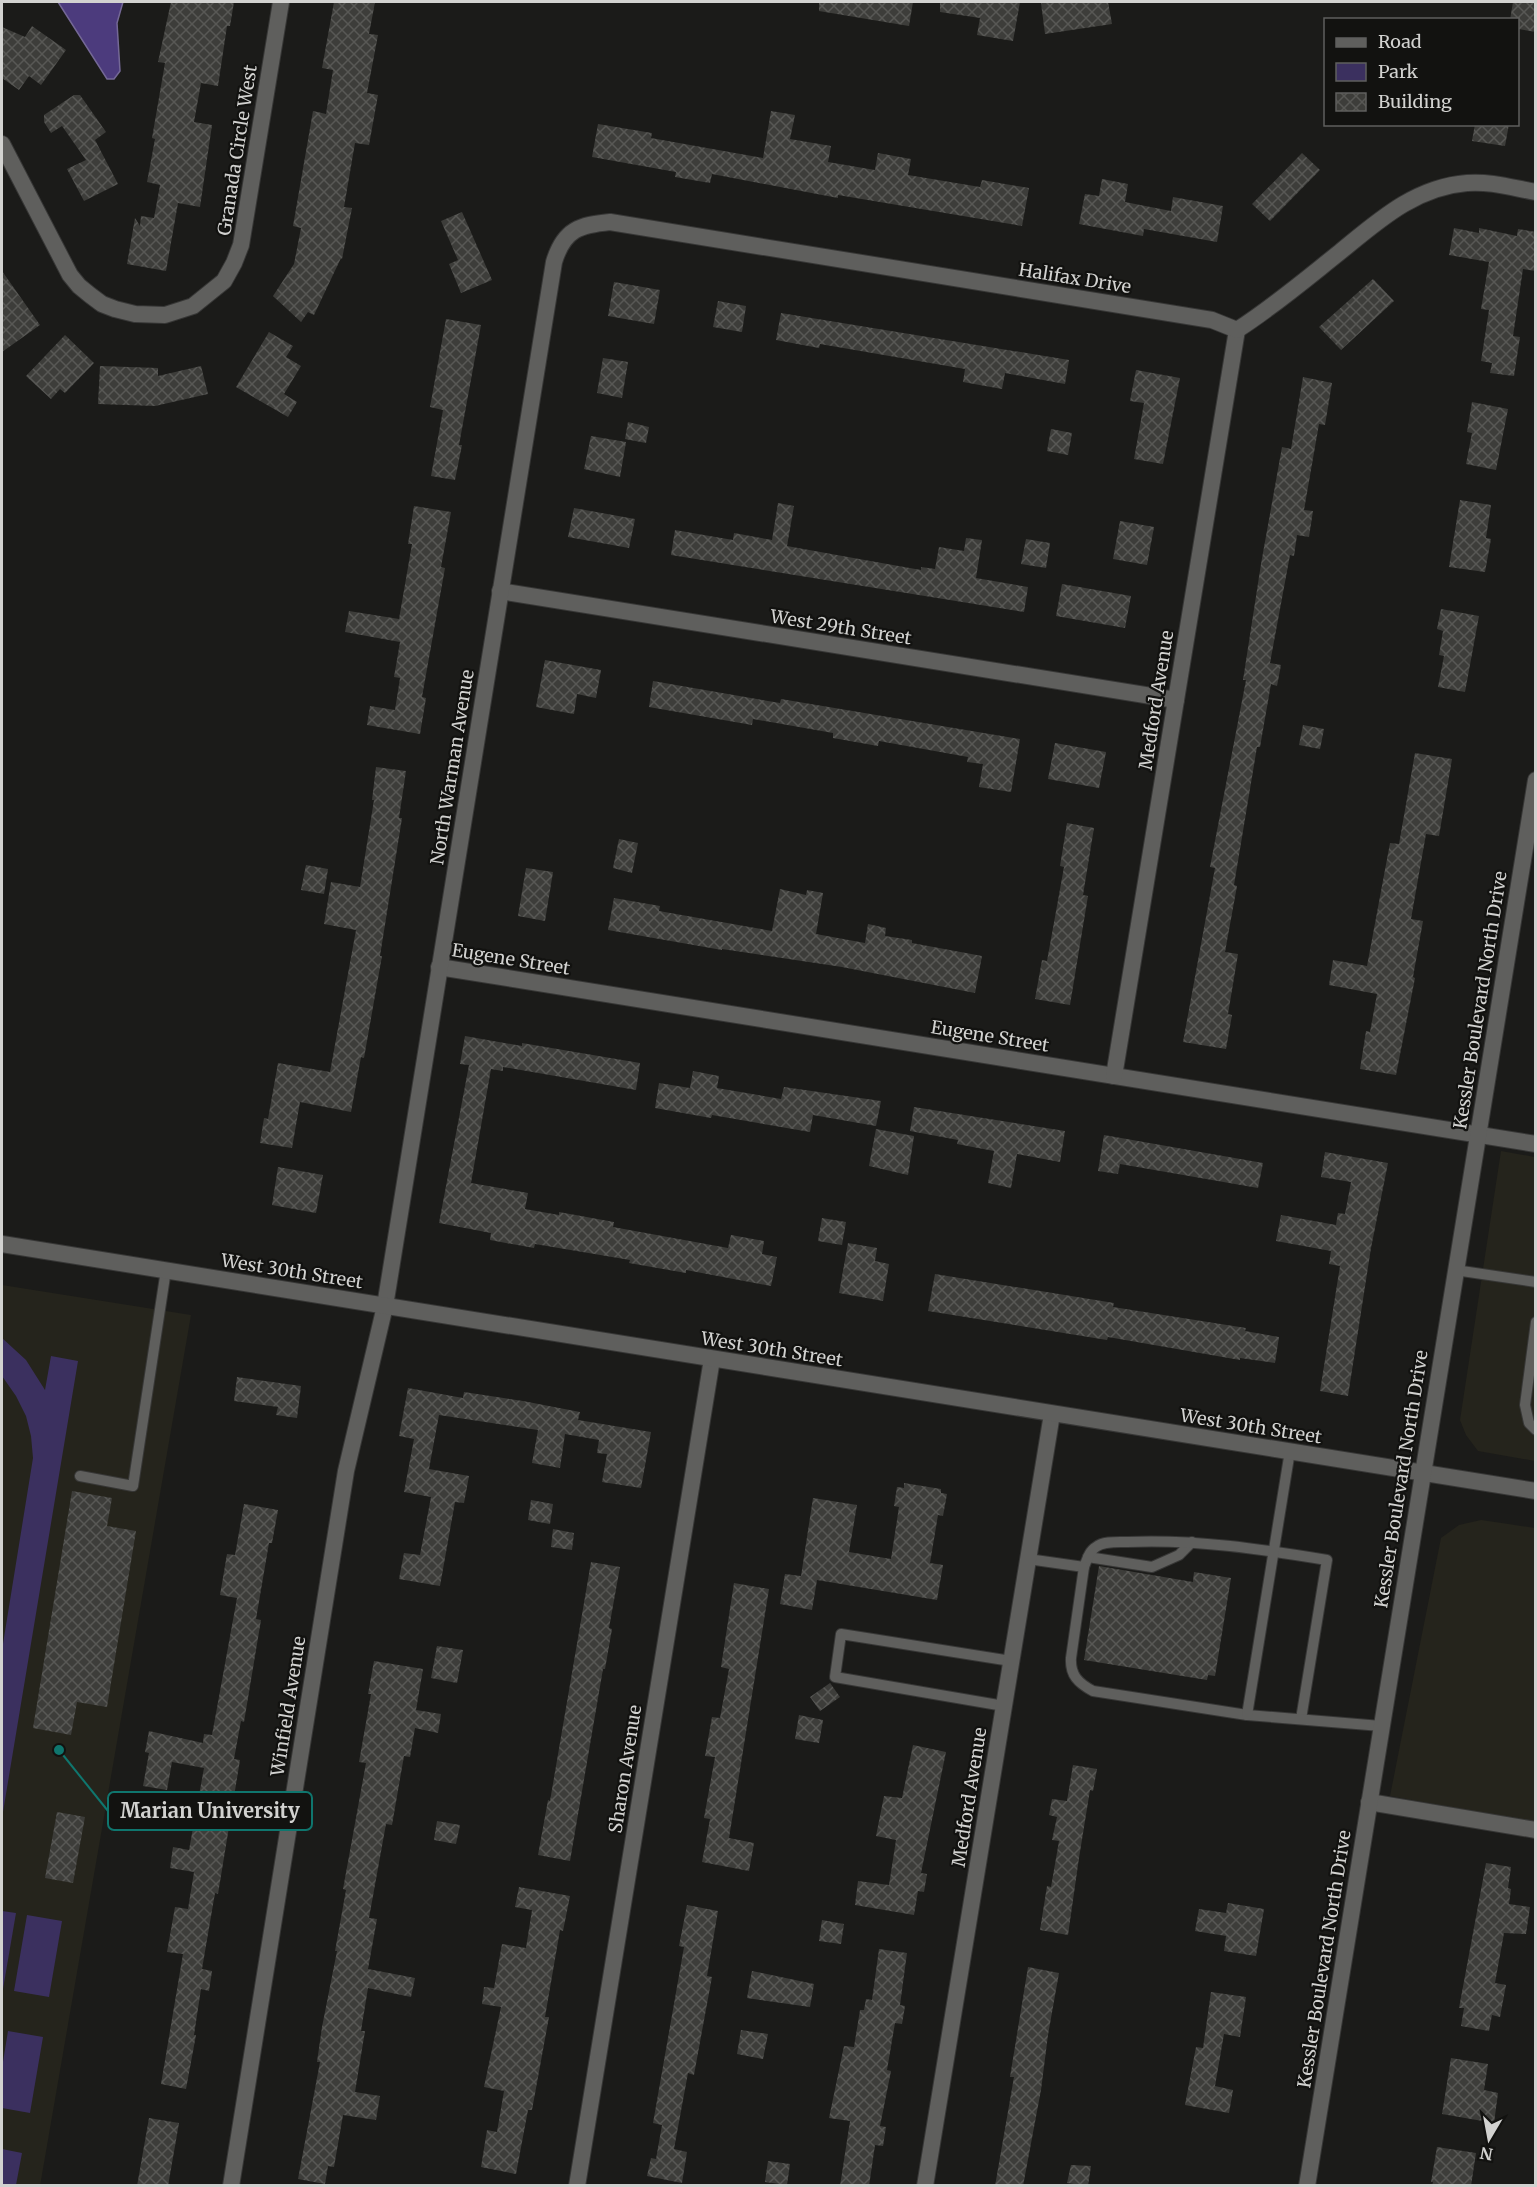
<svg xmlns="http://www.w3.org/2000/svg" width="1537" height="2187" viewBox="0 0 1537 2187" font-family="Merriweather,serif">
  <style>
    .built { fill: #25241c }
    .green { fill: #3b305f }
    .water { fill: #4c3b7d; stroke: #746896; stroke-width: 1.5 }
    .building { fill: url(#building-cross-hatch) }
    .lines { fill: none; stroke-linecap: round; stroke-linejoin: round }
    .service-casing { stroke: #373736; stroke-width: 12 }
    .minor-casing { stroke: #373736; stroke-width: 18 }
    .secondary-casing { stroke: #373736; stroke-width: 18 }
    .service { stroke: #5f5f5d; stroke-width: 10 }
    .minor { stroke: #5f5f5d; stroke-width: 16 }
    .secondary { stroke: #5f5f5d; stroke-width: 16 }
    .labels { text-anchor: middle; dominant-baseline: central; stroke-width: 4.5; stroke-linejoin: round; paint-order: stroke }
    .street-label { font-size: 18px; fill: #d2d2d0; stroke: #121210 }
    .leader { fill: none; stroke: #0f766e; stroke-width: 2 }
    .callout-dot { fill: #0f766e; stroke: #121210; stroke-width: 2 }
    .callout { fill: #121210; stroke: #0f766e; stroke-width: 2 }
    .callout-label { font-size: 20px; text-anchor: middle; font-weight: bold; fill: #d2d2d0 }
  </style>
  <defs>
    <pattern id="building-cross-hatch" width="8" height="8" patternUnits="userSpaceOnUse" patternTransform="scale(1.5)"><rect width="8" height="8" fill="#3d3d3a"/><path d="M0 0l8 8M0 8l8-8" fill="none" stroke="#585855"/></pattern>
  </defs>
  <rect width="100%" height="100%" fill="#1b1b19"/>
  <g class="built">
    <path d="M1501 1151 1535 1157V1461L1478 1451 1466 1435 1460 1420Z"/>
    <path d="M2 1285 191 1315 40 2186 2 2185Z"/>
    <path d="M1481 1520 1535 1528V1822L1390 1796 1441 1538 1459 1525Z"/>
  </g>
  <g class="green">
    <path d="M2 1338 26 1360 45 1390 51 1356 78 1361 2 1818V1650L33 1458 31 1436 26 1416 16 1396 2 1376Z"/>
    <path d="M2 1911 16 1913 3 1989H2Z"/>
    <path d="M27 1915 62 1921 49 1997 14 1991Z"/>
    <path d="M8 2031 43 2037 30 2113 2 2108V2068Z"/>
    <path d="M2 2149 22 2153 16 2185H2Z"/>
  </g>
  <path class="water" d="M58 2H123L117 23 120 71 114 79H107Z"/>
  <g class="building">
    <path d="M171 2H234L230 26H227L218 86 201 83 194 122 212 125 200 207 178 203 166 271 127 264 135 218 140 226 141 216 154 218 160 185 147 182 155 139 152 138 165 63 158 62Z"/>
    <path d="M334 2H375L369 34 378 35 367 93 378 95 369 145 355 143 344 207 352 208 342 259 341 258 314 315 308 312 301 322 273 296 294 264 301 228 293 226 313 111 326 114 333 70 322 68Z"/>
    <path d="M819 2H913L909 26 819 11Z"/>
    <path d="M940 2H1020L1013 41 977 35 980 18 940 12Z"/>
    <path d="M1053 2H1108L1112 24 1045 34 1041 3Z"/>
    <path d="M1513 2H1536V32L1518 29V20H1510Z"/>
    <path d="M32 26 66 50 41 85 29 76 19 90 2 78V27L25 37Z"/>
    <path d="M74 95H80L106 132 95 140 118 184 84 201 67 169 86 160 62 126 51 133 44 122V115Z"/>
    <path d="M771 111 795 115 790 139 831 146 828 162 875 170 878 153 911 159 908 175 980 187 982 180 1029 188 1022 226 838 195V198L712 174 710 183 675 177 676 172 592 157 598 124 652 133 651 138 763 158Z"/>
    <path d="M1475 124H1509L1505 146 1472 141Z"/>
    <path d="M1302 153 1320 170 1270 221 1252 204Z"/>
    <path d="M1102 179 1128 184 1125 202 1171 211 1173 197 1223 206 1217 242 1144 229 1143 236 1079 224 1085 194 1099 196Z"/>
    <path d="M462 212 492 280 461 293 449 264 458 260 441 221Z"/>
    <path d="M1454 228 1479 233V228L1517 236 1518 229 1536 232V271L1523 269 1513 336 1520 337 1514 376 1490 373 1492 363 1481 361 1489 310 1481 309 1489 262 1449 255Z"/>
    <path d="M2 271 40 325 2 352Z"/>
    <path d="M1373 279 1394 301 1341 350 1319 327Z"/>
    <path d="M614 282 660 290 654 324 608 316Z"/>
    <path d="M718 301 746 306 742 332 713 327Z"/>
    <path d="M781 313 1069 360 1065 384 1005 373 1002 389 963 382 965 369 820 344 819 348 776 340Z"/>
    <path d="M446 319 481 325 459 445H462L455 480 431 476 443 410 430 407Z"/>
    <path d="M269 332 293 346 286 357 301 366 284 394 297 402 288 417 236 387Z"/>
    <path d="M65 335 94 363 65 393 60 389 51 399 26 376Z"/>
    <path d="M603 358 628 362 622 398 597 393Z"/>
    <path d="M100 366 158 368V376L201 366 208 394 155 406 98 404Z"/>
    <path d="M1136 370 1180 378 1163 464 1134 459 1144 403 1130 401Z"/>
    <path d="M1303 377 1332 383 1325 425 1319 424 1304 510 1313 511 1309 537 1297 535 1294 556 1290 555 1270 663 1281 665 1277 686 1271 684 1260 747H1257L1234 885 1237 886 1225 952 1238 954 1228 1014 1232 1015 1226 1049 1183 1042 1215 868 1210 867 1246 680H1243L1261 564 1282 447 1291 449Z"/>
    <path d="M1472 402 1508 409 1496 470 1466 464 1472 433 1467 432Z"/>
    <path d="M628 422 649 427 646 443 625 439Z"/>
    <path d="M1051 429 1072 433 1068 455 1047 451Z"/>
    <path d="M591 436 626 442 620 477 584 469Z"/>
    <path d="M1460 500 1491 505 1486 538 1491 539 1485 572 1449 567Z"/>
    <path d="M778 503 794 506 787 546 848 557 921 570V567L935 569 939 547 964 551 966 538 982 540 976 578 1028 587 1024 612 671 555 675 530 733 540 734 533 772 540Z"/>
    <path d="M414 506 451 512 441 567 445 568 422 697 426 698 420 734 367 725 370 706 395 710 400 678 394 677 400 642 345 632 349 611 399 619 412 544H408Z"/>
    <path d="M574 508 635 519 629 548 568 537Z"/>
    <path d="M1120 521 1154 527 1147 565 1113 559Z"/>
    <path d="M1026 539 1050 543 1046 568 1021 564Z"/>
    <path d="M1062 584 1131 596 1125 628 1056 616Z"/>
    <path d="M1441 609 1479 616 1465 692 1438 687 1444 656 1439 655 1443 631 1437 629Z"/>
    <path d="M545 660 601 670 596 698 577 694 574 714 536 707Z"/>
    <path d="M653 681 780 703 781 699 1020 739 1011 792 979 787 983 764 967 762 968 757 879 741 878 746 833 738V733L753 719 752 725 649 707Z"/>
    <path d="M1303 725 1324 729 1320 749 1299 745Z"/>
    <path d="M1055 743 1106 752 1099 788 1048 779Z"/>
    <path d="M1415 753 1452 759 1439 836 1426 834 1411 919 1423 921 1413 977 1415 978 1396 1075 1360 1069 1366 1031 1370 1032 1377 994 1329 985 1333 960 1367 966 1390 843 1399 844Z"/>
    <path d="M376 767 406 771 399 818H402L380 956H382L364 1058 361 1057 351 1112 300 1102 292 1148 260 1143 264 1118 268 1119 278 1063 330 1072 356 930 324 924 331 882 360 887 374 800H372Z"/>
    <path d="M1067 823 1094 828 1083 895 1088 896 1070 1005 1035 999 1042 960 1047 961 1064 867 1060 866Z"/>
    <path d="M619 839 638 843 632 873 613 868Z"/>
    <path d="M306 865 328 869 324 894 301 890Z"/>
    <path d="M526 868 553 872 545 921 518 916Z"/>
    <path d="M780 889 806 895 807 890 823 893 816 934 865 943 868 924 886 928 885 936 912 940V943L982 956 975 993 842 967 722 949V950L608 930 614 898 660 906 659 911 772 931Z"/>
    <path d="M465 1036 522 1046V1043L640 1063 636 1090 503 1067V1071L491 1069 471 1183 528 1193 525 1209 559 1215V1212L614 1222 613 1227 728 1248 731 1235 764 1241 762 1254 777 1257 771 1286 686 1270V1273L629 1263 630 1260 535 1244 534 1248 490 1240 491 1233 439 1223 469 1065 460 1064Z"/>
    <path d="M693 1071 719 1076 717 1088 781 1099 784 1087 881 1101 876 1126 813 1115 810 1132 712 1115 711 1118 655 1108 659 1083 690 1088Z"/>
    <path d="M914 1107 1065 1131 1060 1162 1017 1154 1011 1188 988 1183 994 1151 957 1144 958 1140 910 1131Z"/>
    <path d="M876 1129 914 1136 908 1175 869 1166Z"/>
    <path d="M1104 1135 1263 1163 1258 1188 1120 1164 1118 1174 1098 1171Z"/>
    <path d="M1325 1152 1388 1163 1371 1248 1348 1396 1320 1391 1340 1266 1329 1264 1331 1251 1276 1241 1281 1215 1336 1225 1338 1213 1345 1214 1351 1182 1321 1177Z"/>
    <path d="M278 1167 323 1175 316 1213 272 1205Z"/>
    <path d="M822 1218 846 1222 842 1245 818 1241Z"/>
    <path d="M848 1243 877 1248 875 1261 889 1264 883 1301 839 1293Z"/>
    <path d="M935 1274 1114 1303 1113 1307 1246 1328 1245 1331 1279 1337 1275 1363 1240 1358V1360L1108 1337 1107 1340 928 1311Z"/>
    <path d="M237 1377 301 1386 297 1418 276 1415 278 1407 234 1401Z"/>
    <path d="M408 1388 463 1398 464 1392 523 1401 580 1412 578 1420 651 1432 641 1488 602 1482 607 1454 597 1453 599 1440 565 1434 560 1468 532 1463 538 1430 439 1415 429 1469 469 1476 464 1503 455 1502 440 1586 399 1579 404 1553 420 1555 431 1497 404 1492 414 1439 399 1436Z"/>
    <path d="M904 1483 941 1489V1493L947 1494 943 1516 938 1515 930 1563 943 1565 937 1600 817 1580 812 1610 780 1604 785 1574 801 1576 813 1498 857 1505 849 1552 891 1559 899 1507 894 1506 897 1487 904 1488Z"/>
    <path d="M72 1491 112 1498 107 1526 136 1531 107 1707 77 1702 71 1735 33 1728Z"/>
    <path d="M531 1500 553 1504 550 1524 528 1520Z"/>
    <path d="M244 1504 278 1510 272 1543H269L256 1619 261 1620 244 1722 241 1721 234 1759 240 1760 218 1894 215 1893 202 1969 212 1971 209 1991 201 1989 194 2035H196L186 2089 161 2084 183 1954 167 1952 175 1907 188 1909 194 1872 170 1868 173 1847 189 1850 204 1768 172 1762 167 1790 143 1786 149 1753 145 1752 149 1731 203 1743 204 1734 212 1735 237 1598 220 1595 227 1554 235 1555Z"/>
    <path d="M553 1529 574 1533 572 1550 551 1547Z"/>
    <path d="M591 1562 620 1567 609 1628 612 1629 605 1669H603L570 1861 538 1855 548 1800 550 1801Z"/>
    <path d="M1099 1566 1193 1582 1194 1572 1231 1578 1215 1676 1208 1675 1207 1680 1084 1660Z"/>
    <path d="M734 1583 769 1589 729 1838 754 1843 749 1871 702 1862 710 1819 704 1818 715 1757 705 1756 712 1717 720 1718 729 1669 721 1667Z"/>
    <path d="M437 1646 463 1650 457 1683 431 1678Z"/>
    <path d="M374 1661 423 1669 416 1710 441 1714 438 1733 415 1728 410 1757 404 1756 392 1825 386 1824 369 1918 377 1919 368 1969 415 1978 411 1997 368 1988 361 2031H365L355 2092 380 2096 376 2120 343 2115 334 2167 328 2166 325 2184 298 2179 320 2062H317L322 2027 337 1951H335L346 1890 343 1889 366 1763 359 1762 371 1694H368Z"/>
    <path d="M830 1683 840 1697 820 1711 810 1697Z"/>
    <path d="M799 1715 823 1720 819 1743 795 1739Z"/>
    <path d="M913 1745 946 1752 921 1873 927 1874 924 1892 918 1891 914 1915 855 1905 858 1881 889 1885 896 1840 876 1836 884 1796 902 1798Z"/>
    <path d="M1073 1765 1097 1769 1093 1791 1090 1790 1079 1858 1068 1935 1040 1930 1047 1886 1051 1887 1059 1841 1052 1840 1057 1817 1049 1815 1052 1799 1067 1801Z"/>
    <path d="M57 1812 85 1817 73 1883 45 1878Z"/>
    <path d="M437 1821 460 1825 456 1844 434 1840Z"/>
    <path d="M1486 1863 1511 1867 1508 1888 1511 1889 1509 1904 1530 1907 1526 1934 1504 1933 1495 1983 1506 1985 1500 2017 1492 2015 1489 2031 1461 2026 1464 2008H1459Z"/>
    <path d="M519 1887 570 1896 563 1931 560 1930 545 2017H549L532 2110H528L516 2174 481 2167 487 2130 497 2132 504 2091 484 2087 501 2007 482 2004 484 1987 494 1988 502 1944 526 1948 532 1910 515 1907Z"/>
    <path d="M1228 1903 1264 1909 1256 1956 1224 1951 1226 1936 1195 1931 1199 1909 1226 1913Z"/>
    <path d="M687 1905 718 1911 707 1976 712 1977 702 2031 694 2075 688 2073 674 2149 687 2152 682 2183 647 2176 651 2158 656 2159 662 2125 653 2123 684 1947 679 1946Z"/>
    <path d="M822 1920 844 1924 841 1944 819 1941Z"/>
    <path d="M879 1949 907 1953 900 2005 905 2006 902 2024 895 2023 887 2070 891 2071 880 2126 886 2127 883 2146 875 2145 869 2186H840L850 2121 829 2118 844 2046 854 2047 860 2010H864L866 1999 872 2000Z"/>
    <path d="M1028 1967 1059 1973 1048 2035 1041 2090 1023 2186H995L1014 2077H1010Z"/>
    <path d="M752 1971 814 1984 810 2007 747 1998Z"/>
    <path d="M1211 1992 1246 1997 1240 2037 1224 2034 1215 2086 1233 2090 1229 2113 1185 2105 1196 2047 1203 2048Z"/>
    <path d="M741 2030 768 2034 763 2059 737 2054Z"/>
    <path d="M1451 2058 1488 2064 1484 2090 1498 2093 1494 2123 1442 2114Z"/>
    <path d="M149 2118 179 2123 168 2186H137Z"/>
    <path d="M1437 2147 1476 2153 1471 2186H1432L1433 2182H1431Z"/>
    <path d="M768 2161 790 2164 787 2185 765 2182Z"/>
    <path d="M1071 2165 1091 2166 1088 2186 1067 2183Z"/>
  </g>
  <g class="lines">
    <defs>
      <g id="service">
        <path d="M1455 1270 1536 1282"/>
        <path d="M1536 1322 1525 1405 1529 1423 1536 1430"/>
        <path d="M80 1476 133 1486 166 1270"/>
        <path d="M1088 1557 1152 1567 1179 1555 1192 1542"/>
        <path d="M1028 1559 1084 1567C1087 1560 1089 1551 1096 1547 1103 1541 1117 1542 1127 1542 1194 1539 1261 1549 1327 1560L1301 1719"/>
        <path d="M1084 1567 1071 1658C1070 1675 1078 1683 1093 1691L1247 1715 1381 1726"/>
        <path d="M1004 1706 835 1677 841 1634 1011 1661"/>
        <path d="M1247 1715 1290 1451"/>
      </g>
      <g id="minor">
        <path d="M2 144 70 275 79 286 90 295 102 304 115 309 135 314 165 315 193 306 224 281 234 263 241 245 281 2"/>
        <path d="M500 591 1176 700"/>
        <path d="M439 967 1536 1144"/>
        <path d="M1114 1076 1237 330"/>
        <path d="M1369 1802 1536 1830"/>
        <path d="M231 2186 346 1471 385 1306 554 262C564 229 580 225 610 222L1212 320 1237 330C1273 307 1306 279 1340 252 1378 221 1415 187 1467 183 1490 181 1513 188 1536 192"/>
        <path d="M577 2186 712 1359"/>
        <path d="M925 2186 1052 1414"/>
      </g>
      <g id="secondary">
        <path d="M2 1244 1536 1491"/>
        <path d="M1307 2186 1536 780"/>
      </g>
    </defs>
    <use href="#service" class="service-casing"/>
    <use href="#minor" class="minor-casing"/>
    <use href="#secondary" class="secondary-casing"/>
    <use href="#service" class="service"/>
    <use href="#minor" class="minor"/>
    <use href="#secondary" class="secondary"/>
  </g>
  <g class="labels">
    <g class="street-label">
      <text transform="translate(237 150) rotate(-81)">Granada Circle West</text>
      <text transform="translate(1075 278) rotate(9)">Halifax Drive</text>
      <text transform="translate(841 627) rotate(9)">West 29th Street</text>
      <text transform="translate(1156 700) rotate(-81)">Medford Avenue</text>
      <text transform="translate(452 767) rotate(-81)">North Warman Avenue</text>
      <text transform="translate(511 959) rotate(9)">Eugene Street</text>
      <text transform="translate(1480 1000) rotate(-81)">Kessler Boulevard North Drive</text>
      <text transform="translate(990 1036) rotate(9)">Eugene Street</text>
      <text transform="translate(292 1271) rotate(9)">West 30th Street</text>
      <text transform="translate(772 1349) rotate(9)">West 30th Street</text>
      <text transform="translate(1251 1426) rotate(9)">West 30th Street</text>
      <text transform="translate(1401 1479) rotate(-81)">Kessler Boulevard North Drive</text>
      <text transform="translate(288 1706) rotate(-81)">Winfield Avenue</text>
      <text transform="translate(625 1769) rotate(-81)">Sharon Avenue</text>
      <text transform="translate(969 1797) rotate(-81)">Medford Avenue</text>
      <text transform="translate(1324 1959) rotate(-81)">Kessler Boulevard North Drive</text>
    </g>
  </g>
  <path class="leader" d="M59 1750L108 1811"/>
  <circle class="callout-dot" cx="59" cy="1750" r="6"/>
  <rect class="callout" x="108" y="1792" width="204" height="38" rx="6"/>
  <g class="callout-label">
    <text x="210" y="1818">Marian University</text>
  </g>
  <rect width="1537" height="2187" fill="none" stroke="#d2d2d0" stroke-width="6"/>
  <rect x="1324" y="18" width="195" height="108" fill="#121210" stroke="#5f5f5d" stroke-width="1.5"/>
  <rect x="1336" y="38" width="30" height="9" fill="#5f5f5d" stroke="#5f5f5d" stroke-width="1.5"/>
  <text x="1378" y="48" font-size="18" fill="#d2d2d0">Road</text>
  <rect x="1336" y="63" width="30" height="18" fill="#3b305f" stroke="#5f5f5d" stroke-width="1.5"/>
  <text x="1378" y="78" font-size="18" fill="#d2d2d0">Park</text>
  <rect x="1336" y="93" width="30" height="18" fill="url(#building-cross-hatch)" stroke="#5f5f5d" stroke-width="1.5"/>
  <text x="1378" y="108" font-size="18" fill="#d2d2d0">Building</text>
  <g transform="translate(1489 2139) rotate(190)" stroke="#121210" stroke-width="4.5" paint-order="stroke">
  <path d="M0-4.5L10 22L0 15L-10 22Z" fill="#d2d2d0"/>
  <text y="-9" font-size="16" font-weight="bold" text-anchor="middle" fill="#d2d2d0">N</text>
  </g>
</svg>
